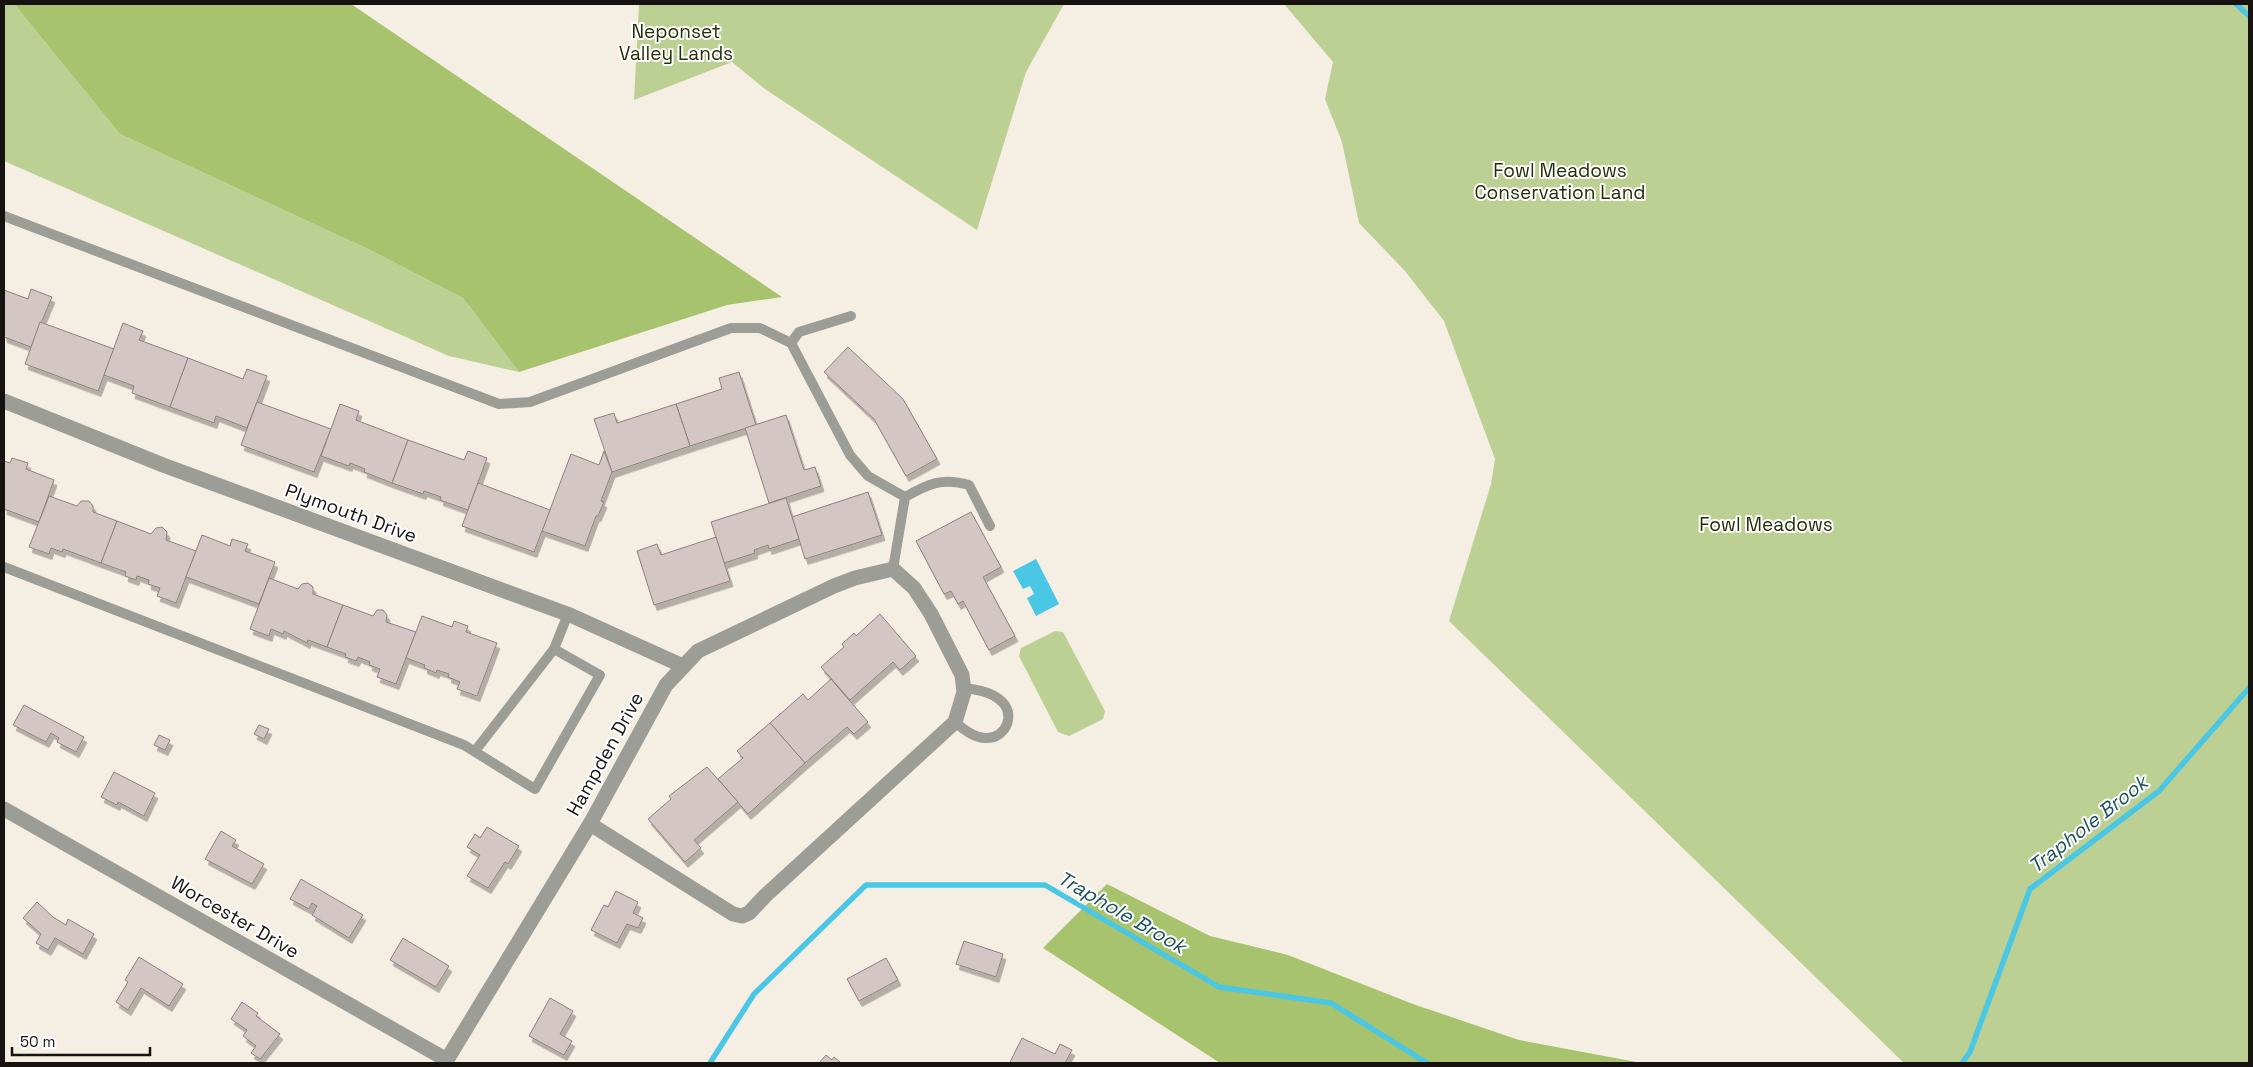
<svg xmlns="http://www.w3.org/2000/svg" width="2253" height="1067" viewBox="0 0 2253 1067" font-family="'Space Grotesk',sans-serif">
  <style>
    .green { fill: #bcd094 }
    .forest { fill: #a8c36d }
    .water { fill: #4ac7e5 }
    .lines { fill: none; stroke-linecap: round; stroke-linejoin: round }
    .stream { stroke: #4ac7e5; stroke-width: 5.5 }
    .building { fill: #d4c6c4; stroke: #8d807e; filter: url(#shadow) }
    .lane { stroke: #9d9d98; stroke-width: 10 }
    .street { stroke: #9d9d98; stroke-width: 15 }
    .labels { text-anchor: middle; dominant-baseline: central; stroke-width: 4; stroke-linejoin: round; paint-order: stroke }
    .park-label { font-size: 19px; fill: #242d08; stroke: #fff }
    .street-label { font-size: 19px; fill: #15120f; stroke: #fff }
    .water-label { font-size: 20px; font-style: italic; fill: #1a4f5c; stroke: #fff }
  </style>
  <defs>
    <filter id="shadow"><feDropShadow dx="3" dy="5.5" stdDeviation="0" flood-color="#0004"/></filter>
  </defs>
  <rect width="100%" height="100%" fill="#f5eee3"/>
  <g class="green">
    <path d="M4 4H14L120 134 368 249 463 298 519 372 449 356 4 161Z"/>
    <path d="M639 4H1064L1026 72 977 230 765 89 732 62 634 100Z"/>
    <path d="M1284 4H2249V1063H1904L1449 621 1491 484 1495 459 1444 321 1405 271 1359 223 1342 142 1325 99 1333 62Z"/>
    <path d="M1055 631 1063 632 1105 711 1103 719 1069 736 1058 732 1019 656 1021 648Z"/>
  </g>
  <g class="forest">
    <path d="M14 4H351L782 297 727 305 519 372 463 298 368 249 120 134Z"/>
    <path d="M1107 884 1210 936 1288 955 1413 1004 1519 1040 1642 1063H1220L1043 948Z"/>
  </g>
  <path class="water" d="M1036 559 1059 604 1036 616 1027 598 1034 594 1030 586 1023 589 1013 571Z"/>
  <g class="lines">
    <g class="stream">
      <path d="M2236 4 2249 16"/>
      <path d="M710 1063 754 994 866 885H1045L1219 987 1331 1003 1427 1063"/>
      <path d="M1962 1063 1970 1052 2030 889 2159 791 2249 688"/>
    </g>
  </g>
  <g class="building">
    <path d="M31 289 52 297 31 347 4 337V290L28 299Z"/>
    <path d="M40 322 114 349 98 391 25 364Z"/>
    <path d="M123 323 143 331 139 340 188 358 170 407 132 393 134 386 104 375Z"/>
    <path d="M848 347 903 399 937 459 906 476 874 419 824 372Z"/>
    <path d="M188 358 243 379 247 369 267 376 247 428 216 416 214 423 170 407Z"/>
    <path d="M739 372 756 425 690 446 676 404 722 389 719 378Z"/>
    <path d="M257 402 331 429 314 472 241 445Z"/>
    <path d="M340 404 359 411 356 420 408 440 392 483 364 472 365 469 350 463 349 466 321 456Z"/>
    <path d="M676 404 690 446 612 472 594 419 614 413 617 423Z"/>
    <path d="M786 415 804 470 815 467 821 486 769 503 745 428Z"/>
    <path d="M408 440 464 460 468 451 487 458 468 510 440 500 441 497 424 491 423 494 392 483Z"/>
    <path d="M604 451 612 472 601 501 604 502 598 516H596L585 546 542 531 571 454 599 465Z"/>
    <path d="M12 458 28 463 26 469 54 480 39 522 4 509V461L10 463Z"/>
    <path d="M478 483 550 510 534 552 462 526Z"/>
    <path d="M868 492 882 535 805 559 792 517Z"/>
    <path d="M49 496 77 506 81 501H89L93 506V512L117 521 101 563 63 549 62 552 51 548 49 554 29 547Z"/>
    <path d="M786 498 799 539 769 549 768 545 754 550 755 553 724 563 711 522Z"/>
    <path d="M971 512 1001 567 983 577 1015 636 989 650 963 601 958 604 951 591 944 594 916 541Z"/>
    <path d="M117 521 151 534 156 528 162 527 167 532 166 540 196 551 176 603 157 596 160 588 148 584 149 580 137 576 136 580 125 576 126 572 101 563Z"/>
    <path d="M202 535 230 546 232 539 248 544 245 551 275 562 259 604 186 577Z"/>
    <path d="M716 537 730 581 654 605 637 551 657 544 661 555Z"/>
    <path d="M269 578 298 589 302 584 308 583 313 587V594L343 605 327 647 308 640 307 643 284 631 283 634 271 629 269 636 250 629Z"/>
    <path d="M343 605 373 616 377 610H383L387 615 386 622 416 632 396 684 377 677 380 669 369 665 370 662 358 657 356 661 345 657 346 654 327 647Z"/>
    <path d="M880 614 916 656 900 670 893 662 850 700 821 667 844 647 842 644 854 633 856 636Z"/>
    <path d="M422 616 452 627 454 621 468 626 466 632 497 643 477 696 457 689 460 682 448 677 449 674 437 670 436 673 424 668 425 665 406 658Z"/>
    <path d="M831 679 868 722 854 734 847 727 805 763 770 723 803 694 808 700Z"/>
    <path d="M24 705 84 737 76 752 57 742 59 738 51 733 46 742 13 725Z"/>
    <path d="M770 723 805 763 748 814 718 779 743 758 737 751Z"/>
    <path d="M259 725 269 729 264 739 254 734Z"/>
    <path d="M159 735 170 740 165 750 154 745Z"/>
    <path d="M707 767 738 802 694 840 701 848 685 862 648 819 671 799 669 796Z"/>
    <path d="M114 772 155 793 144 816 118 802 117 805 101 797Z"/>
    <path d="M487 827 519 846 508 864 505 862 488 888 467 876 480 855 467 847 475 834 480 838Z"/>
    <path d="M221 831 236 840 232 846 264 864 252 884 205 859Z"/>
    <path d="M301 879 363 915 349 938 312 915 317 906 312 903 309 909 290 899Z"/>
    <path d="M616 891 638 902 633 913 643 918 638 928 627 924 617 943 591 930 604 905 608 907Z"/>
    <path d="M37 902 53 917 66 925 68 919 94 934 83 954 55 938 48 950 36 943 41 934 23 918Z"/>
    <path d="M403 938 449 966 436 987 390 960Z"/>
    <path d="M964 941 1003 954 996 977 956 964Z"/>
    <path d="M139 957 183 984 169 1006 141 988 128 1010 116 1002 128 982 125 980Z"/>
    <path d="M886 958 898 980 859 1001 847 979Z"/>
    <path d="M550 998 573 1011 560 1034 572 1041 564 1055 529 1036Z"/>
    <path d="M242 1002 258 1013 256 1016 280 1034 260 1059 251 1053 256 1046 243 1036 247 1030 231 1019Z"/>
    <path d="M1022 1038 1055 1054 1060 1044 1072 1050 1065 1063H1012L1010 1062Z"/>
    <path d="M826 1055 832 1060 834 1057 841 1063H819Z"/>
  </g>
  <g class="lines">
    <g class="lane">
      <path d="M4 216 499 404 530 402 731 328H760L791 343 850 455 868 476 905 497 893 569"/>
      <path d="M791 343 799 332 851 316"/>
      <path d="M905 497C928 484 942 477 969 485L990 526"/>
      <path d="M4 567 464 745 535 789 600 675 554 649 568 614"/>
      <path d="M955 722C963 729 974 738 986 738 1006 739 1017 713 1000 700 991 692 975 689 963 688"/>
      <path d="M475 751 554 649"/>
    </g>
    <g class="street">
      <path d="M4 401 163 465 570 615 683 666"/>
      <path d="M4 809 447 1060"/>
      <path d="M445 1063 590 824 666 685 698 651 834 586 855 578 893 569 914 588 931 614 962 675 964 692 955 722 765 896 749 913 742 916 733 914 590 824"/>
    </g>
  </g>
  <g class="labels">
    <g class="park-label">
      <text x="676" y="31">Neponset<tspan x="676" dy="22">Valley Lands</tspan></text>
      <text x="1560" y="170">Fowl Meadows<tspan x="1560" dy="22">Conservation Land</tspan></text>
      <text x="1766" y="524">Fowl Meadows</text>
    </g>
    <g class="street-label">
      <text transform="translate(351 513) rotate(20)">Plymouth Drive</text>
      <text transform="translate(605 754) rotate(-61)">Hampden Drive</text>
      <text transform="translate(235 917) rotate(30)">Worcester Drive</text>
    </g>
    <g class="water-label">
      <text transform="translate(2088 824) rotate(-38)">Traphole Brook</text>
      <text transform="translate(1122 912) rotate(30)">Traphole Brook</text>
    </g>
  </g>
  <rect width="2253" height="1067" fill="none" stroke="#15120f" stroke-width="10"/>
  <path d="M12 1047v8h138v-8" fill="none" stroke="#15120f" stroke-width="2.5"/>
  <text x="20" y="1047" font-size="15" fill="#15120f" stroke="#ffffff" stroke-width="4" paint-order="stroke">50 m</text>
</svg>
